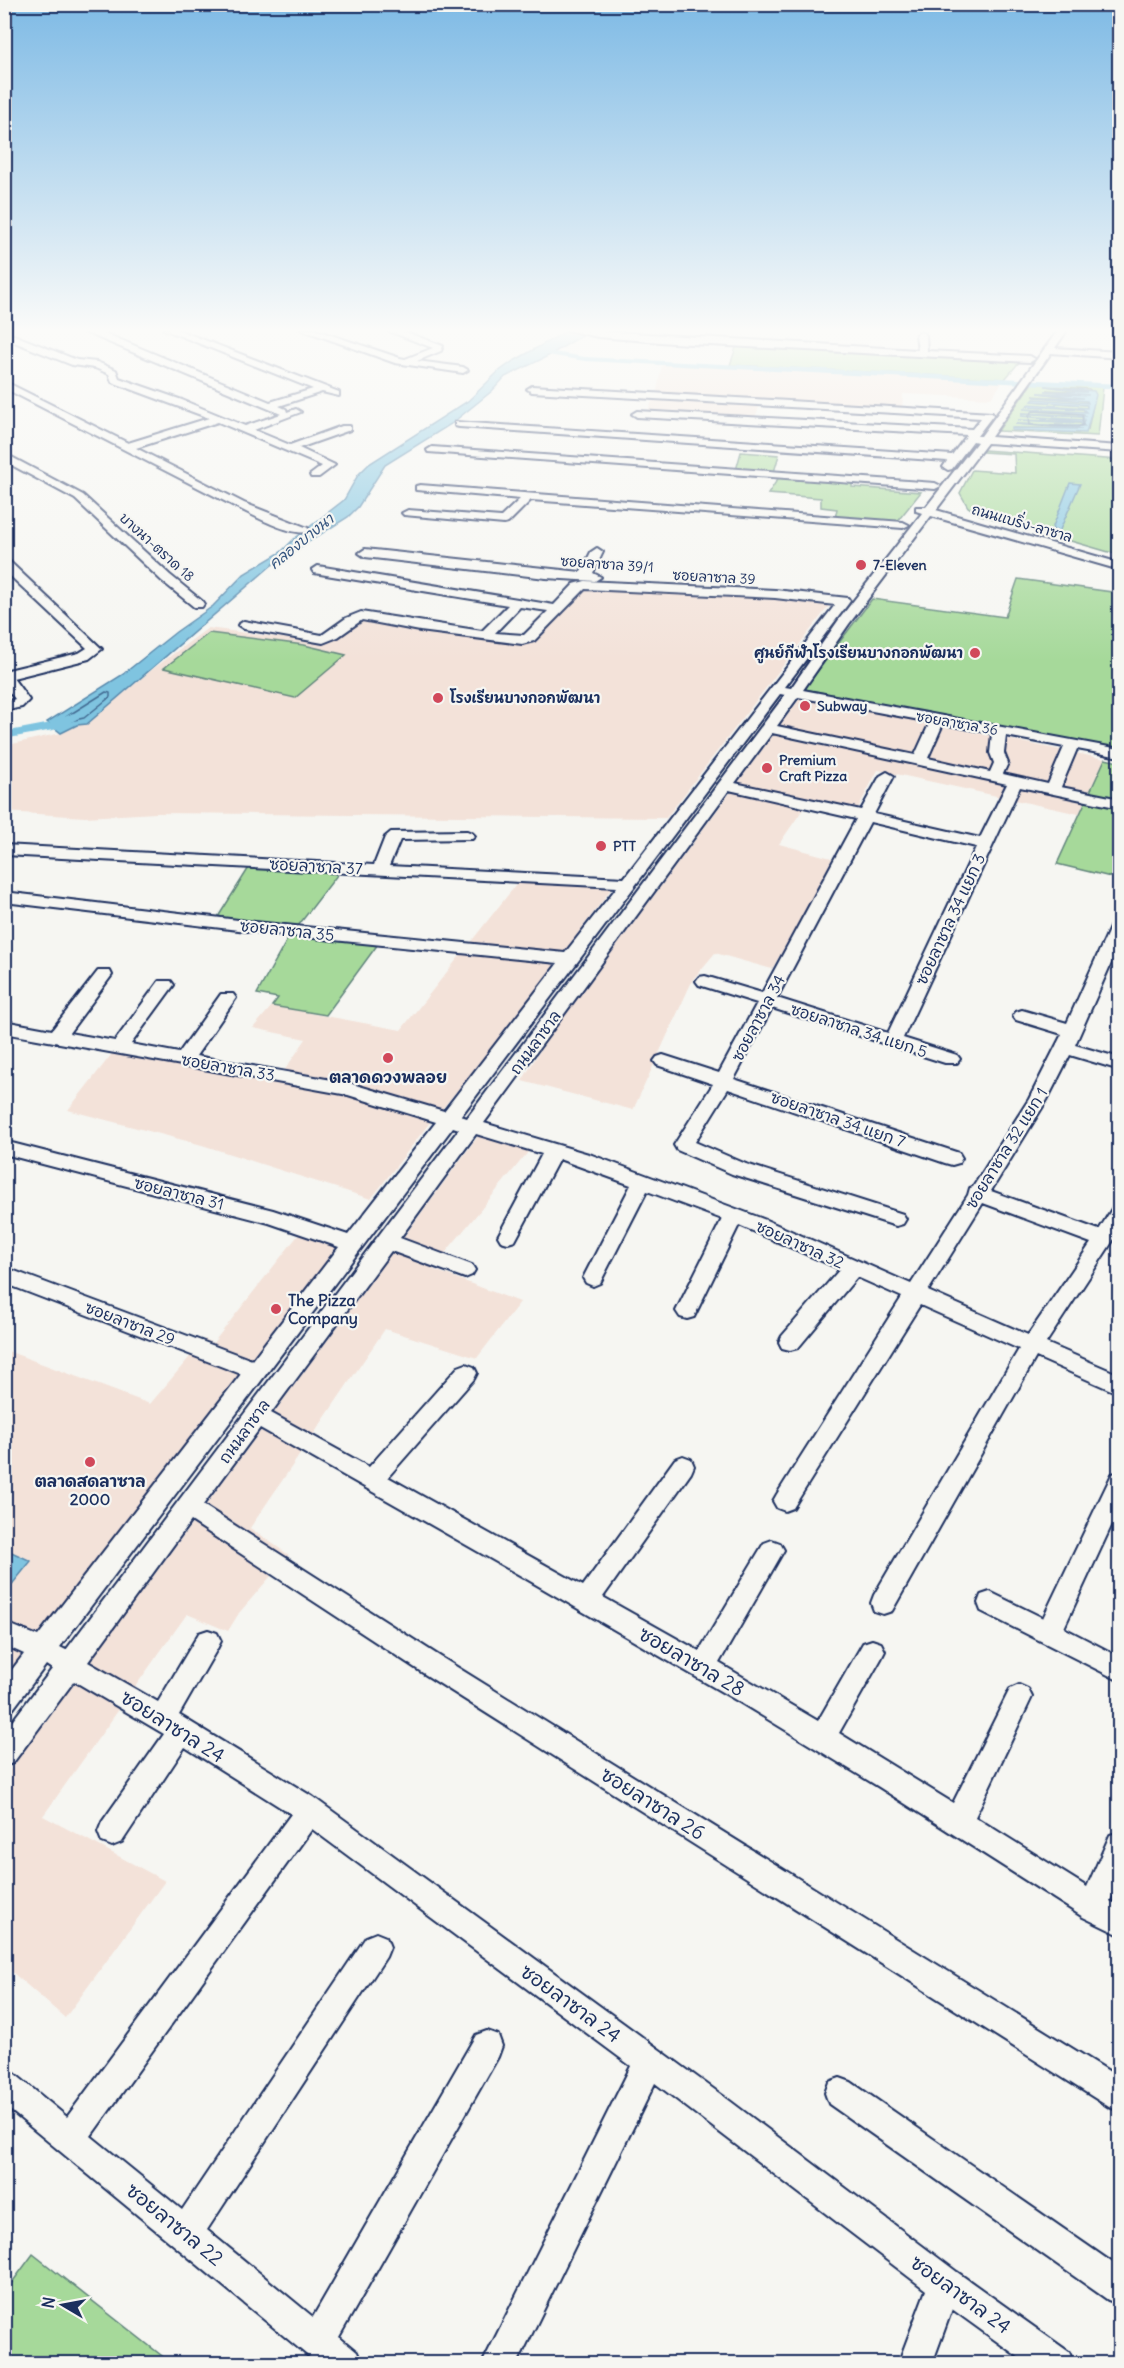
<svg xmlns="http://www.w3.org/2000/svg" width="1124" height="2368" viewBox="0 0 1124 2368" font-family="Delius,'Playpen Sans Thai',sans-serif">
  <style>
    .built { fill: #f3e2d9 }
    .green { fill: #a6d99a; stroke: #60847c; stroke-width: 1.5; fill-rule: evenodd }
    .water { fill: #7fc4e0; stroke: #5788ac; stroke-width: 1.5 }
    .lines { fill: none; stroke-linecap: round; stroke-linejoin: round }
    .shore { stroke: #436b92; stroke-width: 1.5 }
    .canal { fill: #7fc4e0; fill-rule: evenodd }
    .minor-casing { stroke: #1b2f5e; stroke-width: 4 }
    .minor { fill: #f6f6f2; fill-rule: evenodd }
    .poi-dot { fill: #d1495b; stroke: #f6f6f2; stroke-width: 2 }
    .labels { text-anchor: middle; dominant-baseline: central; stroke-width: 4.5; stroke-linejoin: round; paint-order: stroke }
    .far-street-label { font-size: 14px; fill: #1b2f5e; stroke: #f6f6f2 }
    .far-poi-label { font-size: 14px; font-weight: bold; fill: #1b2f5e; stroke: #f6f6f2; text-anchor: start }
    .far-water-label { font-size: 15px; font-style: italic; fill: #34547e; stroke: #f6f6f2 }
    .street-label { font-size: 16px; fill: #1b2f5e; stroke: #f6f6f2 }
    .poi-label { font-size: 16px; font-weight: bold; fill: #1b2f5e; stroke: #f6f6f2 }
    .near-street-label { font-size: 20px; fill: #1b2f5e; stroke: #f6f6f2 }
  </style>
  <rect width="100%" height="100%" fill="#f6f6f2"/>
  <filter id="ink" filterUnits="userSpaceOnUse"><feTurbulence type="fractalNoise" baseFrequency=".0167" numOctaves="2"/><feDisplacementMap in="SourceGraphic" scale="12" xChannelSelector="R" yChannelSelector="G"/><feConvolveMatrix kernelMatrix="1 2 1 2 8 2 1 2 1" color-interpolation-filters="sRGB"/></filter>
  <g filter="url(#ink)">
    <g class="built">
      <path d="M662 364 1004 380 991 398 903 394 902 411 760 404 755 418 648 411 657 390Z"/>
      <path d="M583 586 774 596 832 602 666 818 156 813 85 817 5 812 4 749 8 745 61 733 77 725 87 724 149 672 208 628 322 643 334 640 360 619 426 631 526 644Z"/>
      <path d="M801 697 1105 759 1079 814 878 770 857 810 808 802 779 844 835 859 772 969 715 953 693 979 633 1110 522 1081 544 1044Z"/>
      <path d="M527 871 620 877 494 1046 441 1110 284 1071 306 1039 253 1028 272 1006 401 1030Z"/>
      <path d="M115 1050 339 1089 434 1117 371 1199 202 1145 68 1110Z"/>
      <path d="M487 1124 538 1140 432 1269 520 1302 477 1358 385 1329 250 1528 289 1555 239 1613 228 1631 187 1614 43 1816 165 1881 65 2018 5 1966V1777Z"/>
      <path d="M307 1224 349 1237 115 1544 5 1677V1350L150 1404 205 1339 213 1343Z"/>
    </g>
    <g class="green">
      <path d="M737 345 1021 360 1005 379 730 365Z"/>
      <path d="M1032 383 1103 387 1098 436 998 431ZM1046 386 1089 389 1095 395 1088 430 1078 433 1013 428 1083 429 1015 424 1084 426 1080 423 1049 421 1080 422H1084L1083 417 1021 413 1085 416V414L1077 412H1086L1083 409 1027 405 1087 408V405L1032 401 1088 403 1087 401 1033 396 1083 399 1039 393 1089 395 1047 390 1088 392 1086 391Z"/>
      <path d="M984 450 1119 460V555L981 515 968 507 960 493 972 470 1015 473 1014 454 983 452Z"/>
      <path d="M741 452 779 455 774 472 736 470Z"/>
      <path d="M779 477 852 482V487L921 492 896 523 835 518 837 509 821 507V498L768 494Z"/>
      <path d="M1018 579 1119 593V750L804 689 872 599 1005 617Z"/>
      <path d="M209 633 304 645 346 655 295 698 164 668Z"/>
      <path d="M1105 759 1119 762V879L1057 864Z"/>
      <path d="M250 866 341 870 298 926 218 917Z"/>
      <path d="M291 933 378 944 326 1015 272 1006 278 998 257 994Z"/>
      <path d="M33 2254 171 2363H5V2286L8 2288Z"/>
    </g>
    <g class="water">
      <path d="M570 329H593L548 356 505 377 492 391 451 424 385 465 358 507 348 517 272 565 87 724 77 725 61 733 47 722 122 675 176 632 213 606 244 574 281 552 294 539 344 500 358 475 369 464 468 401 498 372 512 362Z"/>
      <path d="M1045 386 1094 391 1096 395 1086 433 1012 430V428L1082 429 1015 424 1084 426 1080 423 1018 420 1084 422 1021 416 1084 420 1083 417 1021 413 1085 416 1084 414 1023 409 1086 412 1083 409 1027 406 1029 404 1087 408V405L1032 401 1034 399 1088 403 1087 401 1034 397 1083 398 1038 393 1089 395 1045 391 1087 392Z"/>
      <path d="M1070 483 1080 484 1059 532 1052 529Z"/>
      <path d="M5 1549 31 1561 5 1593Z"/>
    </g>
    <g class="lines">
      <g class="shore">
        <path d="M1033 411 1082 414 1083 425 1078 427 1030 425 1029 415Z"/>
        <path d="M106 692 110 693V697L84 718 65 722 66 717Z"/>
      </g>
      <g class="canal">
        <path d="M541 350 585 357 1120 384V389L585 361 541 354Z"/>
        <path d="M73 713 79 717 77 719 58 729 4 739V732L51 723Z"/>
      </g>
      <defs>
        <g id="minor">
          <path d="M77 329H91L109 335 270 402 313 389 163 329H176L339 392V396L322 392 279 406 286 409 287 412 296 409 301 412 254 430 290 445 342 426H350V430L299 448 335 465 319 477H311L310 475 322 466 218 422 136 448 244 503 308 528V532C290 536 253 515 236 507L4 388V381L128 443 209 418 112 382 109 374 95 368 72 365 4 338V331L77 360 97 362 116 370 119 378 182 400 245 426 281 414Z"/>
          <path d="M300 329H313L400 358 405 359 433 348 383 329H397L443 346 441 351 417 361 463 367 468 370 463 373 395 363Z"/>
          <path d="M563 329 918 350 916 335 921 332 926 335 927 351 1030 356 1035 359 1030 362 673 343 598 337Z"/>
          <path d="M1059 329H1068L1055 348 1120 352V358L1051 353 991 437 1120 446V452L987 443 936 510 1120 563V570L931 516 849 624 803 690 1120 749V757L1077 749 1061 787 1120 799V808L1020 787 903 1038 957 1055 960 1059 957 1063H945L772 1008 734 1079 959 1153 962 1158 959 1163 952 1165 945 1163 728 1089 695 1142 746 1164 903 1214 906 1219 903 1224 896 1226 732 1174 677 1150 674 1145 713 1084 657 1065 654 1061 657 1057 663 1055 719 1073 757 1003 699 985 696 981 699 977 705 976 762 993 856 819 729 790 484 1123 592 1155 766 1220 911 1284 968 1195 970 1188 973 1187 1029 1099 1062 1034 1016 1020 1013 1016 1016 1012 1022 1010 1067 1023 1112 923 1120 918V943L1075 1045 1120 1058V1070L1070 1055 1047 1100 991 1191 1099 1230 1113 1207 1120 1205V1230L1046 1343 1120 1375V1394L1036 1357 892 1611 883 1614 874 1611 871 1603 874 1595 1019 1349 920 1305 793 1508 785 1511 777 1508 773 1501 777 1494 902 1297 857 1277 798 1348 790 1350 782 1348 779 1342 782 1336 840 1269 739 1225 694 1317 687 1319 680 1317 676 1311 722 1219 647 1191 600 1283 593 1286 586 1283 583 1278 631 1185 559 1159 515 1241 508 1243 501 1241 498 1236 542 1154 476 1134 400 1238 472 1265 475 1270 472 1275 465 1278 391 1251 271 1413 369 1467 458 1367 466 1364 474 1367 477 1373 474 1379 388 1477 583 1586 675 1459 683 1456 691 1459 694 1466 691 1473 603 1597 699 1651 764 1543 772 1540 780 1543 784 1550 780 1557 719 1663 818 1721 863 1643 872 1640 881 1643 885 1651 881 1659 839 1733 953 1803 1010 1689 1019 1685 1028 1689 1032 1697 975 1817 1087 1887 1110 1835 1120 1832V1878L1110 1901 1120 1906V1935L1083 1917 879 1787 741 1703 530 1581 260 1428 203 1505 444 1659 1120 2078V2111L1109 2107 426 1675 191 1521 88 1662 158 1702 199 1633 208 1630 217 1633 221 1641 217 1649 179 1715 313 1797 730 2101 957 2272 1069 2352 1074 2364H1028L952 2309 932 2364H898L926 2290 655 2083 517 2364H482L631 2066 312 1829 91 2136 182 2210 366 1937 376 1933 386 1937 390 1947 386 1957 207 2230 313 2317 476 2035 487 2031 498 2035 502 2046 498 2057 339 2337 357 2352 362 2364H318L4 2105V2070L15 2074 67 2117 291 1814 185 1747 122 1842 112 1846 102 1842 98 1832 102 1822 164 1734 74 1681 13 1763 4 1766V1732L52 1669 46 1665 13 1709 4 1713V1680L24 1654 4 1645V1622L38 1636 241 1374 4 1283V1267L252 1360 339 1247 269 1223 4 1154V1141L273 1210 348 1235 436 1122 348 1095 4 1033V1021L52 1030 98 971H110L112 975 69 1033 115 1041 159 981H171L174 985 131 1044 179 1053 221 994H233L236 998 196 1056 349 1083 444 1111 558 963 255 932 4 902V892L255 922 565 953 617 887 4 855V845L374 865 385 837 391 832 467 831 472 833 475 836 472 839 400 840 389 866 624 878 835 605 775 598 585 589 534 641 522 644 420 631 362 620 338 637 323 643 244 629 238 625 244 621 322 635 346 618 361 612 482 631 508 605 314 573 312 570 318 566 554 605 574 584 585 581 775 590 848 598 850 601 848 604 785 687 791 688 840 618 922 513 916 511V507H926L977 442 973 441 952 469 948 470 943 467 947 461 459 427 455 426V422L952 455 967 435 637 417 632 414 637 411 972 429 981 418 532 392 527 389 532 386 992 413 993 415 977 436H981ZM520 607 548 611 524 635 495 633ZM780 694 785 695 467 1118 461 1116ZM798 697 930 722 915 755 777 726ZM943 724 992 733 990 753 994 763 990 772 928 758ZM772 733 1007 784 980 838 874 814 894 776 887 772 880 776 861 810 735 783ZM1006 736 1064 747 1048 784 1003 774 1008 763 1004 753ZM870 822 976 847 888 1033 777 998ZM453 1127 459 1129 66 1650 60 1647ZM983 1203 1091 1243 1028 1335 928 1291Z"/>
          <path d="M432 447 935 483 941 486 935 489 428 452 427 450Z"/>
          <path d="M4 453 83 495 170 575 202 601 204 604 202 607H194L162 581 75 499 4 461Z"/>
          <path d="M420 485 903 522 909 525 903 528 531 500 508 523 504 524 404 515 402 513 408 510 501 517 520 499 416 490V486Z"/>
          <path d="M597 548 603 552 593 573 601 577 595 581 546 578 365 557 359 553 365 549 581 572 591 552Z"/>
          <path d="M4 560H8L102 649 89 659 13 678 29 700 22 707 4 711V703L15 699 4 685V671L79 653 87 648 4 570Z"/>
          <path d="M1120 1472V1507L1064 1628 1120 1657V1681L981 1611 978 1603 981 1595 990 1592 1043 1618 1112 1474Z"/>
          <path d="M840 2078 851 2082 1120 2268V2304L1108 2300 829 2104 825 2093 829 2082Z"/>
        </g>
      </defs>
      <use href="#minor" class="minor-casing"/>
      <use href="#minor" class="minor"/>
    </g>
  </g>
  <linearGradient id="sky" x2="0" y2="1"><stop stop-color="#7ebae5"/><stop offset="0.5" stop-color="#fbfbf9"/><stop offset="1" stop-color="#fbfbf9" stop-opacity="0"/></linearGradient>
  <rect width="1124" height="661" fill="url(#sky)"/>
  <g class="poi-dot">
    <circle cx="861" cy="565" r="6"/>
    <circle cx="975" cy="653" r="6"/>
    <circle cx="438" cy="698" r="6"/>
    <circle cx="805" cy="706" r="6"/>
    <circle cx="767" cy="768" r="6"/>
    <circle cx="601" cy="846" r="6"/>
    <circle cx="388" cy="1058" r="6"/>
    <circle cx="276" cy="1309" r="6"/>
    <circle cx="90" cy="1462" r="6"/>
  </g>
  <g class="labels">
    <g class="far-street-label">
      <text transform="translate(1022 523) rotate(16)">ถนนแบริ่ง-ลาซาล</text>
      <text transform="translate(157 547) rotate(42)">บางนา-ตราด 18</text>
      <text transform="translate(607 564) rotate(4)">ซอยลาซาล 39/1</text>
      <text transform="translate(714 577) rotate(3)">ซอยลาซาล 39</text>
      <text transform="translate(957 723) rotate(10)">ซอยลาซาล 36</text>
    </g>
    <g class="far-poi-label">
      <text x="873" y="565">7-Eleven</text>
      <text x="963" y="653" text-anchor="end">ศูนย์กีฬาโรงเรียนบางกอกพัฒนา</text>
      <text x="450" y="698">โรงเรียนบางกอกพัฒนา</text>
      <text x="817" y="706">Subway</text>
      <text x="779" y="760">Premium<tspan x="779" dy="16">Craft Pizza</tspan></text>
      <text x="613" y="846">PTT</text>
    </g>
    <g class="far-water-label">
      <text transform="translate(301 541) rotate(-39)">คลองบางนา</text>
    </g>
    <g class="street-label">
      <text transform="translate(316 866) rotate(3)">ซอยลาซาล 37</text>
      <text transform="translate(950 919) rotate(-65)">ซอยลาซาล 34 แยก 3</text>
      <text transform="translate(287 930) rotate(6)">ซอยลาซาล 35</text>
      <text transform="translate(758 1018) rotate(-62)">ซอยลาซาล 34</text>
      <text transform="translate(859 1030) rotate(18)">ซอยลาซาล 34 แยก 5</text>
      <text transform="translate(535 1042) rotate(-54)">ถนนลาซาล</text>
      <text transform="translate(228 1067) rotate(10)">ซอยลาซาล 33</text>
      <text transform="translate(838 1119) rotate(19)">ซอยลาซาล 34 แยก 7</text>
      <text transform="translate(1006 1148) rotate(-58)">ซอยลาซาล 32 แยก 1</text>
      <text transform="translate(179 1193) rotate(14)">ซอยลาซาล 31</text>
      <text transform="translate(800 1244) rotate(24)">ซอยลาซาล 32</text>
      <text transform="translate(130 1323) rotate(21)">ซอยลาซาล 29</text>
      <text transform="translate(244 1431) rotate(-54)">ถนนลาซาล</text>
    </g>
    <g class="poi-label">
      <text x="388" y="1077">ตลาดดวงพลอย</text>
      <text x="288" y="1300" text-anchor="start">The Pizza<tspan x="288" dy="18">Company</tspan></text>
      <text x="90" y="1481">ตลาดสดลาซาล<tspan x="90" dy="18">2000</tspan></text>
    </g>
    <g class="near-street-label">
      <text transform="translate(692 1661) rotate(30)">ซอยลาซาล 28</text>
      <text transform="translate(173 1726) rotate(32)">ซอยลาซาล 24</text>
      <text transform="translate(653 1803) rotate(32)">ซอยลาซาล 26</text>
      <text transform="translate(571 2003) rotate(36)">ซอยลาซาล 24</text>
      <text transform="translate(175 2224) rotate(39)">ซอยลาซาล 22</text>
      <text transform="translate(961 2294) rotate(36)">ซอยลาซาล 24</text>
    </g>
  </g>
  <rect width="1124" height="2368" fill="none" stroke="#f6f6f2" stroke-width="24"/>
  <rect x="12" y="12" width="1100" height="2344" fill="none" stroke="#1b2f5e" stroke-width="2" filter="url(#ink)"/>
  <g transform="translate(63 2305) rotate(280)" stroke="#f6f6f2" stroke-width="4.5" paint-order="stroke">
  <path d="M0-4.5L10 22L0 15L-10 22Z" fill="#1b2f5e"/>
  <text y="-9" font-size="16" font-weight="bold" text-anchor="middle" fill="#1b2f5e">N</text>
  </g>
</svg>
